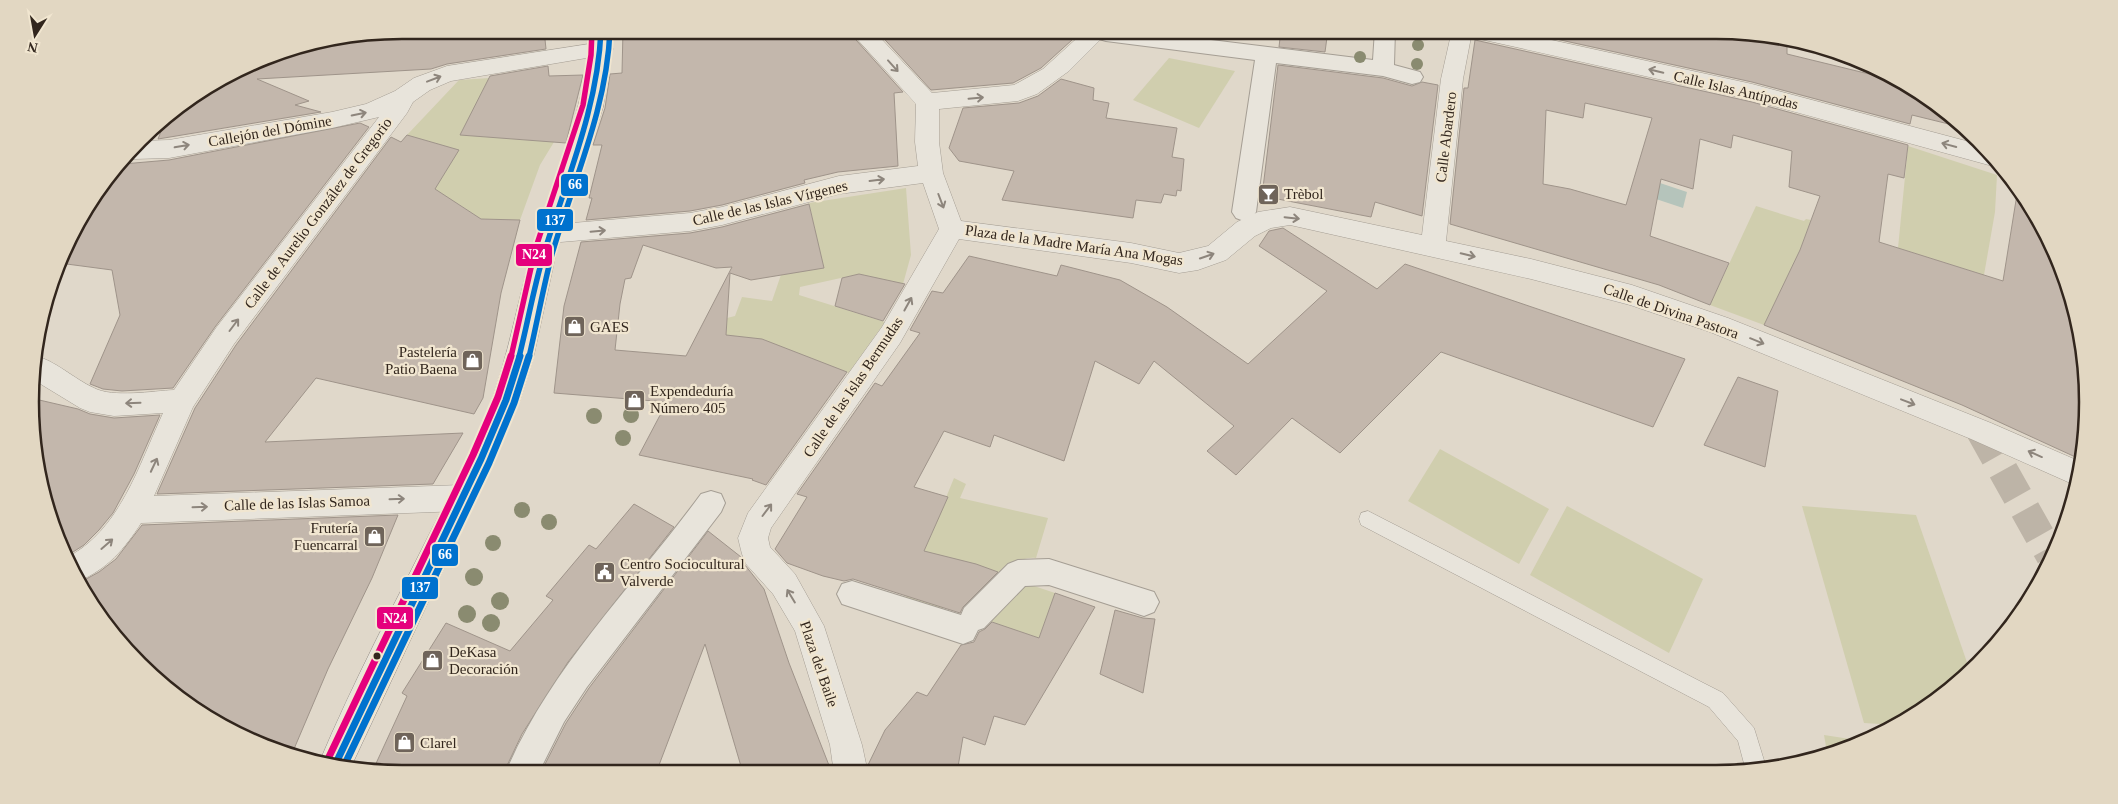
<svg xmlns="http://www.w3.org/2000/svg" width="2118" height="804" viewBox="0 0 2118 804" font-family="'Times New Roman',serif">
  <style>
    .green { fill: #d0ceae }
    .water { fill: #b5c4bb }
    .building { fill: #c3b7ac; stroke: #9f948a; fill-rule: evenodd }
    .lines { fill: none; stroke-linecap: round; stroke-linejoin: round }
    .minor-tunnel { stroke: #bdb4a7; stroke-width: 30; stroke-dasharray: 30 15; stroke-linecap: butt }
    .service-casing { stroke: #a59e94; stroke-width: 1 }
    .pedestrian-casing { stroke: #a59e94; stroke-width: 2 }
    .minor-casing { stroke: #a59e94; stroke-width: 1 }
    .secondary-casing { stroke: #948d84; stroke-width: 1 }
    .service { fill: #e8e4db; fill-rule: evenodd }
    .pedestrian { fill: #e8e4db; fill-rule: evenodd }
    .minor { fill: #e8e4db; fill-rule: evenodd }
    .secondary { fill: #e8e4db; fill-rule: evenodd }
    .bus-1-far1-casing { stroke: #f1e6d0; stroke-width: 9 }
    .bus-1-casing { stroke: #f1e6d0; stroke-width: 11 }
    .bus-2-far1-casing { stroke: #f1e6d0; stroke-width: 9 }
    .bus-2-casing { stroke: #f1e6d0; stroke-width: 11 }
    .bus-3-far1-casing { stroke: #f1e6d0; stroke-width: 9 }
    .bus-3-casing { stroke: #f1e6d0; stroke-width: 11 }
    .bus-1-far1 { stroke: #0072ce; stroke-width: 5.5 }
    .bus-1 { stroke: #0072ce; stroke-width: 7 }
    .bus-2-far1 { stroke: #0072ce; stroke-width: 5.5 }
    .bus-2 { stroke: #0072ce; stroke-width: 7 }
    .bus-3-far1 { stroke: #e5007d; stroke-width: 5.5 }
    .bus-3 { stroke: #e5007d; stroke-width: 7 }
    .tree { fill: #8a8b70 }
    .oneway { stroke: #8d857c }
    .bus-dot { fill: #32261d; stroke: #f1e6d0; stroke-width: 2 }
    .labels { text-anchor: middle; dominant-baseline: central; stroke-width: 4.5; stroke-linejoin: round; paint-order: stroke }
    .street-label { font-size: 15px; fill: #32261d; stroke: #f1e6d0 }
    .poi-label { font-size: 15px; fill: #32261d; stroke: #f1e6d0; text-anchor: start }
    .rim { fill: none; stroke: #32261d; stroke-width: 2.5 }
    .line-badge { stroke: #f1e6d0; stroke-width: 2 }
    .badge-label { font-size: 14px; text-anchor: middle; font-weight: bold; fill: #fff }
  </style>
  <rect width="100%" height="100%" fill="#e0d8ca"/>
  <g class="green">
    <path d="M1169 58 1235 71 1199 128 1133 100Z"/>
    <path d="M490 78 554 142 540 165 520 220 481 219 457 203 427 201 432 160 444 146 407 135 459 80Z"/>
    <path d="M1908 146 1997 175 1995 212 1984 275 1898 248Z"/>
    <path d="M906 188 911 255 903 284 859 274 800 287 799 295 885 322 849 373 765 343 766 340 726 335 727 318 735 316 742 297 772 301 796 231 815 229 809 203Z"/>
    <path d="M1756 206 1804 221 1806 219 1811 220 1800 250 1764 325 1710 305Z"/>
    <path d="M1440 449 1549 509 1519 564 1408 501Z"/>
    <path d="M954 478 966 484 960 498 1048 518 1036 558C1022 556 1013 565 1003 574L965 561 943 609 905 598Z"/>
    <path d="M1567 506 1703 579 1669 653 1530 575Z"/>
    <path d="M1802 506 1916 515 1970 671 1961 681 1896 725 1864 723Z"/>
    <path d="M1022 584 1034 586 1055 593 1039 638 985 620Z"/>
    <path d="M1824 735 1863 741 1827 752Z"/>
  </g>
  <path class="water" d="M1642 177 1687 192 1683 208 1656 199Z"/>
  <g class="building">
    <path d="M402 30H544L546 49 447 64 431 69 257 79 309 101 295 105 321 112 158 139 168 114 216 80 282 50Z"/>
    <path d="M623 30H847L903 92 894 93 898 166 838 172 804 180 805 183 722 205 690 211 586 220 592 198H589L602 145H593L605 108 610 74 622 73Z"/>
    <path d="M876 30H1083L1041 68 1013 83 931 90Z"/>
    <path d="M1281 30H1328L1325 52 1279 47Z"/>
    <path d="M1515 30H1716L1787 39V54L1902 82 1943 107 1965 128 1912 115 1910 124 1752 82Z"/>
    <path d="M1475 40 1752 102 1908 145 1904 178 1888 174 1879 242 2003 281 2018 188 2038 216 2068 283 2085 354 2087 427 2082 460 1962 405 1764 325 1800 250 1820 196 1789 187 1792 151 1733 135 1731 148 1700 139 1693 189 1661 179 1650 236 1729 263 1710 305 1659 285 1450 224 1464 88H1468ZM1585 103 1652 118 1626 205 1570 189 1543 184 1546 110 1583 118Z"/>
    <path d="M1278 65 1383 78 1412 86 1422 82 1438 85 1422 216 1375 202 1371 217 1262 196Z"/>
    <path d="M548 66 549 76 583 75 566 143 460 135 490 76Z"/>
    <path d="M1061 79 1094 88 1093 100 1109 103 1106 118 1177 128 1172 157 1184 159 1181 191 1177 190 1176 196 1164 194 1161 203 1136 200 1133 218 1002 200 1014 171 959 161 949 148 963 108 1019 103 1038 96Z"/>
    <path d="M360 123 369 127 215 327 173 388 122 391 103 389 90 384 120 315 112 270 59 263 80 216 123 164 169 160Z"/>
    <path d="M407 135 459 150 435 189 481 219 520 220 501 293 483 398 474 414 316 378 265 442 463 433 433 484 157 494 195 408 236 345 391 137 401 142Z"/>
    <path d="M809 204 824 268 751 280 730 273 726 335 762 339 847 372 766 485 752 480 753 479 639 455 667 402 554 393 564 306 581 242 690 233 722 227ZM643 245 716 268 732 267 686 356 615 350 620 304 625 279 631 278Z"/>
    <path d="M1283 228 1377 289 1405 264 1685 359 1653 427 1441 352 1340 453 1292 418 1236 475 1207 451 1234 426 1154 361 1139 384 1095 361 1064 461 994 435 990 447 944 431 914 487 948 497 924 551 976 564 998 572 963 607 960 613 853 579 844 581 823 576 787 563 775 549 807 497 797 494 875 383 882 386 920 333 910 330 932 291 943 293 969 256 1057 276 1061 265 1120 280 1167 307 1248 364 1327 291 1259 246 1269 231Z"/>
    <path d="M859 274 905 284 883 321 835 306 842 278Z"/>
    <path d="M1738 377 1778 391 1765 467 1704 445Z"/>
    <path d="M35 399 78 409 90 414 114 418 160 415 134 474 113 513 99 530 84 545 65 557 58 545 37 475Z"/>
    <path d="M634 504 674 527 568 662 522 734 503 774H402L373 770 407 696 402 693 446 623 510 651 553 600 546 596 589 545 596 549Z"/>
    <path d="M398 515 372 578 328 669 291 756 238 736 176 697 93 608 79 583 99 572 116 559 142 525Z"/>
    <path d="M708 531 741 557 745 565 764 589 789 663 832 773H743L705 644 656 773 540 774 566 723 589 688Z"/>
    <path d="M1055 593 1095 607 1025 725 994 716 985 745 963 737 957 773H870L868 765 885 730 917 692 927 696 961 645 974 642 979 632 985 629 992 622 1039 638Z"/>
    <path d="M1115 610 1143 618 1155 619 1143 693 1100 674Z"/>
  </g>
  <g class="lines">
    <path class="minor-tunnel" d="M1981 431 2051 556"/>
    <defs>
      <path id="service" d="M1368 511 1723 693 1754 728 1767 770 1746 771 1738 741 1709 707 1361 525 1359 519 1361 513Z"/>
      <g id="pedestrian">
        <path d="M1098 30H1130L1373 60 1375 30H1395L1394 65 1420 72 1423 77 1420 82 1412 84 1383 76 1276 63 1256 212 1252 218 1244 221 1236 218 1232 212 1255 60 1106 41 1099 39 1096 34Z"/>
        <path d="M711 491 721 494 725 503 721 512 587 687 564 722 538 774H505C550 667 634 586 701 494Z"/>
        <path d="M1049 559 1154 592 1159 602 1154 612 1144 616 1049 585 1025 586 984 628 978 630 973 640 963 644 842 604 837 594 842 584 852 581 961 615 964 608 1008 564 1018 560Z"/>
      </g>
      <g id="minor">
        <path d="M849 30H873L932 93 1014 85 1043 69 1086 30H1110L1069 71 1037 94 1018 101 939 109V142L943 173 961 221 1131 243 1179 253 1208 246 1237 222 1258 212 1290 207 1422 235 1441 79 1452 30H1506L1752 84 1985 146 2002 165 1996 167 1752 100 1471 37 1463 79 1446 241 1531 259 1632 285 1728 318 1991 423 2081 462 2077 486 1971 439 1710 332 1630 305 1531 279 1290 225 1271 228 1255 236 1226 260 1198 270 1179 273 1131 263 959 239 900 343 771 528 768 538 770 547 795 574 824 626 862 745 868 773H834L830 745 795 631 773 594 746 564 742 554 738 538 748 513 882 327 939 229 923 183 839 194 722 225 690 231 549 243 540 241 537 234 540 227 549 225 690 213 722 207 839 176 918 166 915 142 916 104Z"/>
        <path d="M602 42 610 44 613 49 610 54 451 81 430 90 413 102 407 113 234 344 193 407 154 496 461 485 471 489 475 498 471 507 461 511 141 523C125 548 107 570 78 581L66 558C120 531 139 465 163 413L114 416 90 412 80 408 34 380 33 355C55 360 74 379 94 388 113 398 153 391 174 390L216 328 379 117 332 128 169 158 134 159 128 157 141 141 169 140 332 112 366 104 395 91 414 78 447 66Z"/>
      </g>
      <path id="secondary" d="M590 30H612L611 56 603 107 556 253 533 359 520 400 495 459 351 767 319 763C353 682 395 603 434 525 452 489 470 454 485 418 510 357 518 293 538 232 559 164 587 102 590 30Z"/>
    </defs>
    <use href="#service" class="service-casing"/>
    <use href="#pedestrian" class="pedestrian-casing"/>
    <use href="#minor" class="minor-casing"/>
    <use href="#secondary" class="secondary-casing"/>
    <use href="#service" class="service"/>
    <use href="#pedestrian" class="pedestrian"/>
    <use href="#minor" class="minor"/>
    <use href="#secondary" class="secondary"/>
    <defs>
      <path id="bus-1-far1" d="M519 357C528 322 534 285 545 250 567 178 598 107 601 30"/>
      <path id="bus-1" d="M335 765 481 459 506 400 520 356"/>
      <path id="bus-2-far1" d="M529 357C537 323 543 288 552 254 574 179 607 108 610 30"/>
      <path id="bus-2" d="M344 766 489 463 514 403 529 356"/>
      <path id="bus-3-far1" d="M511 357 535 250 583 105 591 55 592 30"/>
      <path id="bus-3" d="M327 761 473 455 498 397 511 356"/>
    </defs>
    <use href="#bus-1-far1" class="bus-1-far1-casing"/>
    <use href="#bus-1" class="bus-1-casing"/>
    <use href="#bus-2-far1" class="bus-2-far1-casing"/>
    <use href="#bus-2" class="bus-2-casing"/>
    <use href="#bus-3-far1" class="bus-3-far1-casing"/>
    <use href="#bus-3" class="bus-3-casing"/>
    <use href="#bus-1-far1" class="bus-1-far1"/>
    <use href="#bus-1" class="bus-1"/>
    <use href="#bus-2-far1" class="bus-2-far1"/>
    <use href="#bus-2" class="bus-2"/>
    <use href="#bus-3-far1" class="bus-3-far1"/>
    <use href="#bus-3" class="bus-3"/>
  </g>
  <g class="tree">
    <circle cx="1418" cy="45" r="6"/>
    <circle cx="1360" cy="57" r="6"/>
    <circle cx="1417" cy="64" r="6"/>
    <circle cx="631" cy="415" r="8"/>
    <circle cx="594" cy="416" r="8"/>
    <circle cx="623" cy="438" r="8"/>
    <circle cx="522" cy="510" r="8"/>
    <circle cx="549" cy="522" r="8"/>
    <circle cx="493" cy="543" r="8"/>
    <circle cx="474" cy="577" r="9"/>
    <circle cx="500" cy="601" r="9"/>
    <circle cx="467" cy="614" r="9"/>
    <circle cx="491" cy="623" r="9"/>
  </g>
  <defs><path id="oneway-shaft" d="M-6 0H5M1.5-3L5.5 0L1.5 3" fill="none" stroke-width="1.6" stroke-linecap="round" stroke-linejoin="round" transform="scale(1.25)"/></defs>
  <g class="oneway">
    <use href="#oneway-shaft" transform="translate(893 66) rotate(48)"/>
    <use href="#oneway-shaft" transform="translate(1656 71) rotate(-167)"/>
    <use href="#oneway-shaft" transform="translate(434 79) rotate(-21)"/>
    <use href="#oneway-shaft" transform="translate(976 98) rotate(-5)"/>
    <use href="#oneway-shaft" transform="translate(359 114) rotate(-12)"/>
    <use href="#oneway-shaft" transform="translate(1949 145) rotate(-165)"/>
    <use href="#oneway-shaft" transform="translate(182 146) rotate(-10)"/>
    <use href="#oneway-shaft" transform="translate(877 180) rotate(-7)"/>
    <use href="#oneway-shaft" transform="translate(941 201) rotate(69)"/>
    <use href="#oneway-shaft" transform="translate(1292 218) rotate(6)"/>
    <use href="#oneway-shaft" transform="translate(598 231) rotate(-5)"/>
    <use href="#oneway-shaft" transform="translate(1468 255) rotate(13)"/>
    <use href="#oneway-shaft" transform="translate(1207 256) rotate(-19)"/>
    <use href="#oneway-shaft" transform="translate(908 304) rotate(-61)"/>
    <use href="#oneway-shaft" transform="translate(234 325) rotate(-53)"/>
    <use href="#oneway-shaft" transform="translate(1757 341) rotate(22)"/>
    <use href="#oneway-shaft" transform="translate(1908 402) rotate(21)"/>
    <use href="#oneway-shaft" transform="translate(133 403) rotate(178)"/>
    <use href="#oneway-shaft" transform="translate(2035 454) rotate(-156)"/>
    <use href="#oneway-shaft" transform="translate(154 465) rotate(-65)"/>
    <use href="#oneway-shaft" transform="translate(397 499) rotate(-2)"/>
    <use href="#oneway-shaft" transform="translate(200 507) rotate(-2)"/>
    <use href="#oneway-shaft" transform="translate(767 510) rotate(-53)"/>
    <use href="#oneway-shaft" transform="translate(107 544) rotate(-41)"/>
    <use href="#oneway-shaft" transform="translate(791 596) rotate(-121)"/>
  </g>
  <defs>
    <symbol id="bar-square" viewBox="-11 -11 22 22"><rect x="-9" y="-9" width="18" height="18" rx="4" fill="#6f645a" stroke="#f1e6d0"/><path d="M-6-5H6L.8 .8V4.5H3.5V6h-7V4.5H-.8V.8Z" fill="#fff"/></symbol>
    <symbol id="shop-square" viewBox="-11 -11 22 22"><rect x="-9" y="-9" width="18" height="18" rx="4" fill="#6f645a" stroke="#f1e6d0"/><path d="M-5-2.5h2.3a2.7 3.5 0 0 1 5.4 0H5L5.5 6h-11ZM-1.5-2.5h3a1.5 2.3 0 0 0-3 0Z" fill="#fff"/></symbol>
    <symbol id="civic-square" viewBox="-11 -11 22 22"><rect x="-9" y="-9" width="18" height="18" rx="4" fill="#6f645a" stroke="#f1e6d0"/><path d="M-.6-6.5H3V-4.5H.6V-3L4-1V1h2V6H-6V1h2V-1L-.6-3ZM-1.2 2.5V6h2.4V2.5Z" fill="#fff"/></symbol>
  </defs>
  <g fill-rule="evenodd">
    <use href="#bar-square" x="1256" y="182" width="25" height="25"/>
    <use href="#shop-square" x="562" y="314" width="25" height="25"/>
    <use href="#shop-square" x="460" y="348" width="25" height="25"/>
    <use href="#shop-square" x="622" y="388" width="25" height="25"/>
    <use href="#shop-square" x="362" y="524" width="25" height="25"/>
    <use href="#civic-square" x="592" y="560" width="25" height="25"/>
    <use href="#shop-square" x="420" y="648" width="25" height="25"/>
    <use href="#shop-square" x="392" y="730" width="25" height="25"/>
  </g>
  <circle class="bus-dot" cx="377" cy="656" r="4.5"/>
  <g class="labels">
    <g class="street-label">
      <text transform="translate(1736 90) rotate(13)">Calle Islas Antípodas</text>
      <text transform="translate(270 131) rotate(-10)">Callejón del Dómine</text>
      <text transform="translate(1446 137) rotate(-83)">Calle Abardero</text>
      <text transform="translate(770 203) rotate(-13)">Calle de las Islas Vírgenes</text>
      <text transform="translate(318 213) rotate(-53)">Calle de Aurelio González de Gregorio</text>
      <text transform="translate(1074 245) rotate(8)">Plaza de la Madre María Ana Mogas</text>
      <text transform="translate(1671 311) rotate(19)">Calle de Divina Pastora</text>
      <text transform="translate(853 387) rotate(-56)">Calle de las Islas Bermudas</text>
      <text transform="translate(297 503) rotate(-2)">Calle de las Islas Samoa</text>
      <text transform="translate(819 664) rotate(71)">Plaza del Baile</text>
    </g>
    <g class="poi-label">
      <text x="1284" y="194">Trèbol</text>
      <text x="590" y="327">GAES</text>
      <text x="457" y="352" text-anchor="end">Pastelería<tspan x="457" dy="17">Patio Baena</tspan></text>
      <text x="650" y="391">Expendeduría<tspan x="650" dy="17">Número 405</tspan></text>
      <text x="358" y="528" text-anchor="end">Frutería<tspan x="358" dy="17">Fuencarral</tspan></text>
      <text x="620" y="564">Centro Sociocultural<tspan x="620" dy="17">Valverde</tspan></text>
      <text x="449" y="652">DeKasa<tspan x="449" dy="17">Decoración</tspan></text>
      <text x="420" y="743">Clarel</text>
    </g>
  </g>
  <path d="M0 0H2118V804H0ZM402 39H1716A363 363 0 0 1 2079 402V402A363 363 0 0 1 1716 765H402A363 363 0 0 1 39 402V402A363 363 0 0 1 402 39Z" fill="#e2d7c2" fill-rule="evenodd"/>
  <path class="rim" d="M402 39H1716A363 363 0 0 1 2079 402V402A363 363 0 0 1 1716 765H402A363 363 0 0 1 39 402V402A363 363 0 0 1 402 39Z"/>
  <g class="line-badge">
    <rect x="560" y="173" width="29" height="24" rx="5" fill="#0072ce"/>
    <rect x="536" y="208" width="38" height="24" rx="5" fill="#0072ce"/>
    <rect x="515" y="243" width="38" height="24" rx="5" fill="#e5007d"/>
    <rect x="431" y="543" width="28" height="24" rx="5" fill="#0072ce"/>
    <rect x="401" y="576" width="38" height="24" rx="5" fill="#0072ce"/>
    <rect x="376" y="606" width="38" height="24" rx="5" fill="#e5007d"/>
  </g>
  <g class="badge-label">
    <text x="575" y="189">66</text>
    <text x="555" y="225">137</text>
    <text x="534" y="259">N24</text>
    <text x="445" y="559">66</text>
    <text x="420" y="592">137</text>
    <text x="395" y="623">N24</text>
  </g>
  <g transform="translate(35 35) rotate(191)" stroke="#f1e6d0" stroke-width="4" paint-order="stroke">
  <path d="M0-4L9 19L0 12L-9 19Z" fill="#32261d"/>
  <text y="-8" font-size="14" font-weight="bold" text-anchor="middle" fill="#32261d">N</text>
  </g>
</svg>
